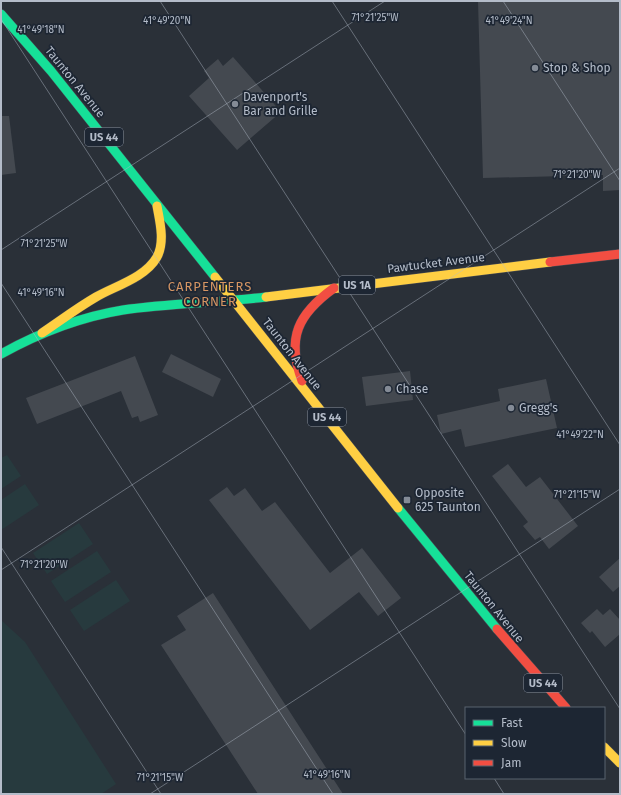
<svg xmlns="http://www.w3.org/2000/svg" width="621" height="795" viewBox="0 0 621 795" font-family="'Fira Sans',sans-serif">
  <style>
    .green { fill: #273a3e }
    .building { fill: #444950 }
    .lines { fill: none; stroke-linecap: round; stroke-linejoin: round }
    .fast-casing { stroke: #484c55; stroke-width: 10 }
    .slow-casing { stroke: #484c55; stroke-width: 10 }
    .jam-casing { stroke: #484c55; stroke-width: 10 }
    .fast { stroke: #16e098; stroke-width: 9 }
    .slow { stroke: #ffcf43; stroke-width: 9 }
    .jam { stroke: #f24e42; stroke-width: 9 }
    .ticks { fill: none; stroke: #b4bcc9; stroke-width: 1; stroke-opacity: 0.45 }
    .poi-dot { fill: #848b96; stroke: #1d2633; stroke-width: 1.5 }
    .labels { text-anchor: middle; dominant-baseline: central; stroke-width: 3.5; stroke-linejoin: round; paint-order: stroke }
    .shield { fill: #1d2633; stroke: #878f9c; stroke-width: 1 }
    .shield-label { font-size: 11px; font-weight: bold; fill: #b4bcc9 }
    .poi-label { font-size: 12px; fill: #b4bcc9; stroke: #1d2633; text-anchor: start }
    .street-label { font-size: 12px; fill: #b4bcc9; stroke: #1d2633 }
    .neighbourhood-label { font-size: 13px; letter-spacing: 1px; fill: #d59563; stroke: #1d2633 }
    .ticks-label { font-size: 10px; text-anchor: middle; fill: #b4bcc9; stroke: #1d2633; stroke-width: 3.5; stroke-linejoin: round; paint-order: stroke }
  </style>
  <rect width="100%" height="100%" fill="#2a3038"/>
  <g class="green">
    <path d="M7 455 21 476 1 489V458Z"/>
    <path d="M25 484 39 505 1 530V500Z"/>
    <path d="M79 523 93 544 47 574 33 553Z"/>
    <path d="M97 551 111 572 65 602 51 581Z"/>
    <path d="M116 580 130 601 84 631 70 610Z"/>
    <path d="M1 620 25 642 116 784 101 794H1Z"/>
  </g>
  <g class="building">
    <path d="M478 1H620V190L603 191V175L483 178Z"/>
    <path d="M233 57 281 112 237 150 189 96 209 78 204 71 218 59 223 66Z"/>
    <path d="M1 116H9L16 173 1 175Z"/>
    <path d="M171 354 221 379 213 397 162 372Z"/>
    <path d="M135 356 158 415 140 422 138 416 132 418 121 391 37 424 26 398Z"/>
    <path d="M410 371 413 400 366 406 362 377Z"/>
    <path d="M546 379 557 428 465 447 461 429 441 434 437 415 500 401 498 389Z"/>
    <path d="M508 464 526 487 540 477 578 526 549 549 540 537 535 540 523 526 528 522 492 476Z"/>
    <path d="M227 487 234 496 245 488 262 511 275 502 330 573 362 548 401 598 378 616 359 592 310 630 209 500Z"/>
    <path d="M620 558V586L613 592 599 577Z"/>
    <path d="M213 593 343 794H258L161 645 186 630 177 616Z"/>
    <path d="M597 609 603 615 610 609 620 620V634L605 647 592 631 590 633 581 623Z"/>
  </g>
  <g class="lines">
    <defs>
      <g id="fast">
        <path d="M1 14 51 71 215 277"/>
        <path d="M1 354C39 333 80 317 123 310 170 303 218 303 266 297"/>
        <path d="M398 508 497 629"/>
      </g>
      <g id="slow">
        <path d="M215 277 398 508"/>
        <path d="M266 297 550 262"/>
        <path d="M42 333C60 321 77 308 96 297 115 286 145 278 157 257 165 242 160 222 157 206"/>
        <path d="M604 747 620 763"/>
      </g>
      <g id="jam">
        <path d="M550 262 620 254"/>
        <path d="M302 381C286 338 298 314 334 288"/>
        <path d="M497 629 566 708"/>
      </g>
    </defs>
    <use href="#fast" class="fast-casing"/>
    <use href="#slow" class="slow-casing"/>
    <use href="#jam" class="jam-casing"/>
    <use href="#fast" class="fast"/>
    <use href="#slow" class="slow"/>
    <use href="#jam" class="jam"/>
  </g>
  <path class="ticks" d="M160 1 620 709M332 1 620 445M503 1 620 181M1 19 466 735M1 250 385 1M1 283 333 794M1 547 161 794M1 570 620 168M494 778 504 794M150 794 620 489"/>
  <g class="poi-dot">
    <circle cx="535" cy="68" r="4"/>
    <circle cx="235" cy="104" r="4"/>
    <circle cx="388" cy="389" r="4"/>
    <circle cx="511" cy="408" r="4"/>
    <rect x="403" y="496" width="8" height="8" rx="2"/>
  </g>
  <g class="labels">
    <g class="shield">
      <rect x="85" y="128" width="38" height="18" rx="3"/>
      <rect x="339" y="276" width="36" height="18" rx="3"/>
      <rect x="308" y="408" width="38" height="18" rx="3"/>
      <rect x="524" y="674" width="38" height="18" rx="3"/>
    </g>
    <g class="shield-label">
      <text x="104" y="137">US 44</text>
      <text x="357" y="285">US 1A</text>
      <text x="327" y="417">US 44</text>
      <text x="543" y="683">US 44</text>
    </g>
    <g class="poi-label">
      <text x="543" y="68">Stop &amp; Shop</text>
      <text x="243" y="97">Davenport's<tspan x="243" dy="14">Bar and Grille</tspan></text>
      <text x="396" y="389">Chase</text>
      <text x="519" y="408">Gregg's</text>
      <text x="415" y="493">Opposite<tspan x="415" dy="14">625 Taunton</tspan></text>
    </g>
    <g class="street-label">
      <text transform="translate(75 82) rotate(51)">Taunton Avenue</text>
      <text transform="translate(436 263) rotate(-7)">Pawtucket Avenue</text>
      <text transform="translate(292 354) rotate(52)">Taunton Avenue</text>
      <text transform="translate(494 607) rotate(51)">Taunton Avenue</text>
    </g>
    <g class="neighbourhood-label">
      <text x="210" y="286">CARPENTERS<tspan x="210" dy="15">CORNER</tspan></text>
    </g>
  </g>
  <g class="ticks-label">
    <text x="375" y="21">71°21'25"W</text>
    <text x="167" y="24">41°49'20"N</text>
    <text x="509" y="24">41°49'24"N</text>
    <text x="41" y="33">41°49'18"N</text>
    <text x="577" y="178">71°21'20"W</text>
    <text x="44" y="247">71°21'25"W</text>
    <text x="41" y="296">41°49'16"N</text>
    <text x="580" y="438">41°49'22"N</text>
    <text x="577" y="498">71°21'15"W</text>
    <text x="44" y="568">71°21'20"W</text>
    <text x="327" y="778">41°49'16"N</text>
    <text x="160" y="781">71°21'15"W</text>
  </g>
  <rect width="621" height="795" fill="none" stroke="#b4bcc9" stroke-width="4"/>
  <rect x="465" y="707" width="140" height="72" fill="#1d2633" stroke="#59626f"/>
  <rect x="473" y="720" width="20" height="6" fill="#16e098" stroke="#59626f"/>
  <text x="501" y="727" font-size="12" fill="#b4bcc9">Fast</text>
  <rect x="473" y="740" width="20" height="6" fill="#ffcf43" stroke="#59626f"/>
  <text x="501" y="747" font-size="12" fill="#b4bcc9">Slow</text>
  <rect x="473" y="760" width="20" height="6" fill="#f24e42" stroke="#59626f"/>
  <text x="501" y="767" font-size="12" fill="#b4bcc9">Jam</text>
</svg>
